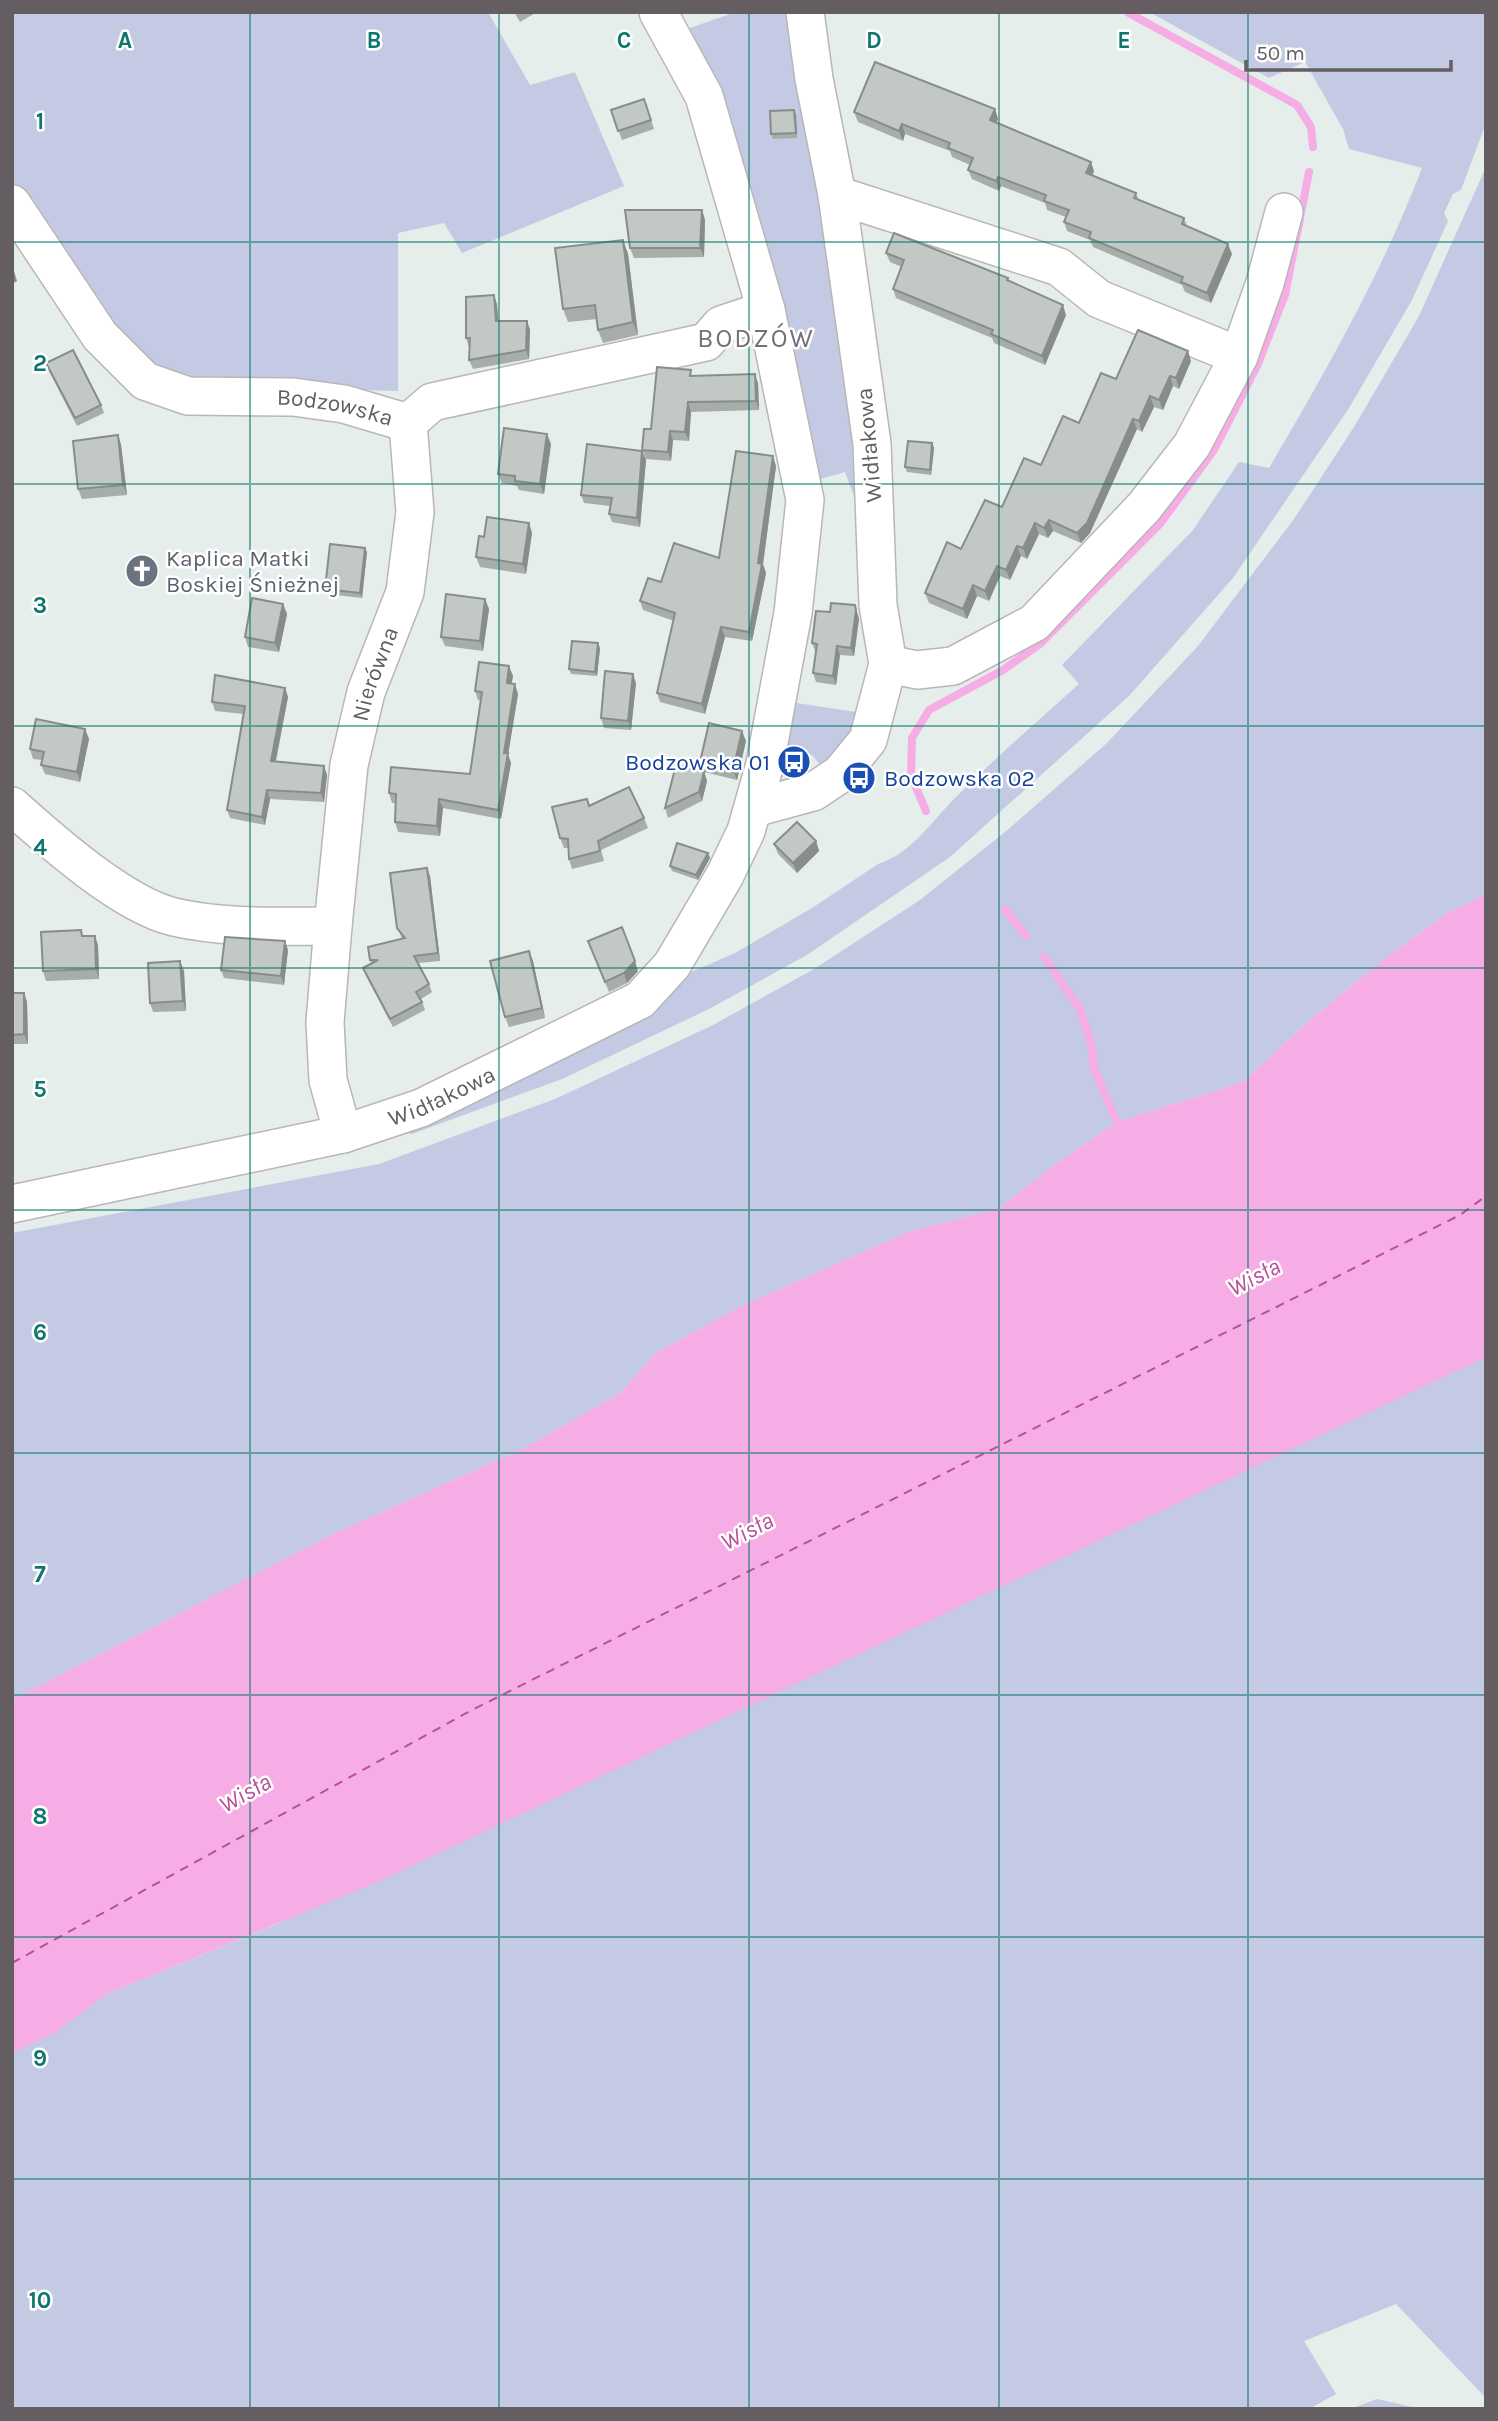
<svg xmlns="http://www.w3.org/2000/svg" width="1498" height="2421" viewBox="0 0 1498 2421" font-family="Karla,sans-serif">
  <style>
    .green { fill: #c4cae3 }
    .water { fill: #f6ade5 }
    .lines { fill: none; stroke-linecap: round; stroke-linejoin: round }
    .stream { stroke: #f6ade5; stroke-width: 8 }
    .ferry { stroke: #b85197; stroke-width: 2; stroke-dasharray: 9 7; stroke-linecap: butt }
    .minor-casing { stroke: #bbb5b8; stroke-width: 40 }
    .minor { stroke: #fff; stroke-width: 37 }
    .wall { fill: #a7ada9 }
    .shaded-wall { fill: #888d8a }
    .building { fill: #c2c9c5; stroke: #888d8a; stroke-width: 2 }
    .grid { fill: none; stroke: #0f766e; stroke-width: 2; stroke-opacity: 0.55 }
    .labels { text-anchor: middle; dominant-baseline: central; stroke-width: 5; stroke-linejoin: round; paint-order: stroke }
    .street-label { font-size: 23px; fill: #645d62; stroke: #fff }
    .worship-label { font-size: 23px; fill: #5b616d; stroke: #fff; text-anchor: start }
    .transit-label { font-size: 23px; fill: #164399; stroke: #fff; text-anchor: end }
    .water-label { font-size: 24px; font-style: italic; fill: #b85197; stroke: #fff }
    .quarter-label { font-size: 26px; letter-spacing: 2px; fill: #766e74; stroke: #fff }
    .grid-label { font-size: 23px; text-anchor: middle; font-weight: bold; fill: #0f766e; stroke: #fff; stroke-width: 5; stroke-linejoin: round; paint-order: stroke }
  </style>
  <rect width="100%" height="100%" fill="#e5eeea"/>
  <g class="green">
    <path d="M12 12H488L530 85 575 72 624 186 462 253 444 223 398 233V391L211 386 134 360 12 191Z"/>
    <path d="M736 12H795L870 539 845 472 814 481 678 32Z"/>
    <path d="M1149 12H1486V123L1461 190 1453 194 1444 213 1448 221 1412 300 1349 408 1233 578 1129 696 950 857 807 955 709 1009 562 1079 412 1134 399 1131 682 976 735 953 812 908 878 864C912 853 931 822 955 798 995 758 1038 721 1079 684L1062 665 1193 530 1239 462 1269 468C1326 371 1382 273 1422 168L1349 149 1343 129 1305 62 1269 78Z"/>
    <path d="M1486 167V894L1446 914 1387 957 1310 1020 1243 1082 1117 1122 1053 1166 1000 1208 908 1232 746 1304 657 1352 620 1393 525 1448 335 1533 12 1700V1233L379 1164 555 1099 713 1025 814 969 920 900 1005 832 1107 743 1198 646 1294 519 1354 427 1419 316Z"/>
    <path d="M790 702 863 713 856 733 822 767 812 755 782 746Z"/>
    <path d="M1486 1342V2398L1396 2304 1304 2341 1336 2394 1309 2409H12V2048L73 2019 107 1994 277 1924Z"/>
    <path d="M1377 2399 1421 2409H1350Z"/>
  </g>
  <path class="water" d="M1486 894V1357L378 1882 107 1994 55 2033 12 2053V1700L335 1533 525 1448 620 1393 657 1352 746 1304 908 1232 1000 1208 1053 1166 1117 1122 1243 1082 1310 1020 1387 957 1446 914Z"/>
  <g class="lines">
    <g class="stream">
      <path d="M1127 12 1297 105 1311 127 1313 147"/>
      <path d="M926 811 911 776 912 738 929 710 1003 670 1040 644 1160 524 1214 450 1257 366 1285 295 1309 172"/>
      <path d="M1005 909 1026 936"/>
      <path d="M1044 957 1080 1009 1091 1043 1094 1069 1117 1122"/>
    </g>
    <path class="ferry" d="M12 1963 470 1711 1460 1215 1486 1196"/>
    <defs>
      <g id="minor">
        <path d="M837 195 1059 267 1099 299 1239 356"/>
        <path id="s1" d="M12 204 100 336 145 381 188 396 293 397 344 404 408 423"/>
        <path d="M408 423 432 402 706 342 721 325 766 310"/>
        <path d="M888 664 917 670 953 666 1034 623 1144 507 1192 445 1239 356 1265 283 1284 212"/>
        <path d="M12 806C51 841 123 905 174 917 226 929 280 926 333 926"/>
        <path d="M754 808 813 792 840 774 868 740 888 664 878 605 872 444 837 195 814 79 805 12"/>
        <path id="s2" d="M343 1134 328 1080 325 1022 333 926 349 765 366 692 405 592 415 512 408 423"/>
        <path id="s3" d="M12 1204 343 1134 421 1108 640 1000 672 965 725 875 746 831 765 764 793 613 805 500 766 310 704 96 658 12"/>
      </g>
    </defs>
    <use href="#minor" class="minor-casing"/>
    <use href="#minor" class="minor"/>
  </g>
  <g class="wall">
    <path d="M514 12H537L520 22Z"/>
    <path d="M644 99 654 129 622 140 611 110Z"/>
    <path d="M995 109 998 119 996 123 1094 171 1093 175 1136 193 1139 200 1184 218 1187 226 1232 254 1211 303 1185 292 1182 285 1093 247 1090 240 1067 231 1064 222 1066 217 1047 210 1045 203 1001 186 999 191 972 179 968 170 970 165 952 157 950 151 905 134 903 141 858 122 854 112Z"/>
    <path d="M794 110 796 115 797 138 773 139 771 134Z"/>
    <path d="M702 210 705 220 704 257 634 258 630 248Z"/>
    <path d="M623 240 628 254 638 335 603 343 598 330 597 319 568 322 563 309Z"/>
    <path d="M886 253 1008 278 1010 282 1066 315 1045 365 994 343 992 338 896 298 893 289 902 267 890 262Z"/>
    <path d="M497 304 498 321H527L530 330 529 359 473 369 469 360 470 347H469L466 338Z"/>
    <path d="M1191 361 1179 389 1173 386 1163 410 1154 407 1142 432 1137 429 1090 533 1081 543 1053 531 1048 538 1039 534 1027 559 1021 556 1010 580 1000 576 989 601 977 596 967 619 929 603 925 593 961 549 1041 465 1079 423 1116 379Z"/>
    <path d="M46 363 101 405 104 413 77 426 49 371Z"/>
    <path d="M693 376 758 383 759 410 691 412 689 441 673 440 671 461 646 459 642 450 651 429Z"/>
    <path d="M118 435 121 445 127 495 82 499 78 489Z"/>
    <path d="M932 443 934 448 931 475 907 472 905 467Z"/>
    <path d="M551 444 544 494 519 490 517 486 502 483 498 474Z"/>
    <path d="M642 451 646 460 640 527 612 522 609 514 610 506 584 503 581 495Z"/>
    <path d="M776 466 763 564 766 573 752 641 725 637 705 714 660 702 657 693 674 621 643 610 640 601 661 582 719 558Z"/>
    <path d="M529 523 532 533 526 574 480 567 476 557 484 537Z"/>
    <path d="M367 552 362 598 327 594 325 589Z"/>
    <path d="M485 599 489 609 483 651 445 646 441 637Z"/>
    <path d="M283 604 287 614 279 652 248 647 245 637Z"/>
    <path d="M855 605 859 619 854 656 840 655 836 685 816 682 813 673 816 652 815 651 812 643 830 612Z"/>
    <path d="M600 648 597 676 571 674 569 669Z"/>
    <path d="M513 676 511 684 518 694 508 755 511 763 501 819 443 808 440 836 398 832 395 822V803H392L389 793 470 774 481 701 478 700 475 691Z"/>
    <path d="M636 683 631 730 604 728 601 718Z"/>
    <path d="M285 688 288 697 276 761 324 766 327 775 324 802 270 799 265 825 230 818 227 810 244 714 215 711 212 702Z"/>
    <path d="M85 729 89 739 80 782 45 774 41 765 42 760 33 759 30 749Z"/>
    <path d="M746 741 737 780 704 772 707 781 702 801 668 818 665 808 703 771 700 762Z"/>
    <path d="M587 799 589 806 644 818 648 828 601 850 604 861 572 869 569 859V848H564L560 838Z"/>
    <path d="M816 841 819 851 797 873 778 854 774 844Z"/>
    <path d="M708 853 710 858 698 880 672 871 670 866Z"/>
    <path d="M430 876 440 961 418 963 429 984 432 992 421 999 425 1010 393 1027 366 976 363 968 371 963 370 960 402 938 397 928Z"/>
    <path d="M84 936 98 945 99 979 46 981 43 971Z"/>
    <path d="M588 941 638 971 627 983 609 992Z"/>
    <path d="M288 950 284 985 224 978 221 970Z"/>
    <path d="M529 951 533 961 545 1018 509 1027 505 1017Z"/>
    <path d="M184 971 186 1011 153 1012 150 1003Z"/>
    <path d="M12 993H24L27 1002 28 1044H12Z"/>
  </g>
  <g class="shaded-wall">
    <path d="M995 109 998 119 994 130 990 120Z"/>
    <path d="M794 110 796 115 797 138 796 133Z"/>
    <path d="M902 124 905 134 903 141 899 131Z"/>
    <path d="M1091 162 1094 171 1089 182 1086 173Z"/>
    <path d="M998 177 1001 186 999 191 996 181Z"/>
    <path d="M702 210 705 220 704 257 700 248Z"/>
    <path d="M623 240 628 254 638 335 633 322Z"/>
    <path d="M1228 244 1232 254 1211 303 1207 293Z"/>
    <path d="M14 271 17 281 12 284V272Z"/>
    <path d="M494 295 497 304 499 330 496 321Z"/>
    <path d="M1063 305 1066 315 1045 365 1042 356Z"/>
    <path d="M527 321 530 330 529 359 526 350Z"/>
    <path d="M1188 351 1191 361 1179 389 1176 378Z"/>
    <path d="M755 374 758 383 759 410 756 401Z"/>
    <path d="M1170 376 1173 386 1163 410 1159 400Z"/>
    <path d="M1150 396 1154 407 1142 432 1139 421Z"/>
    <path d="M688 402 691 412 689 441 685 432Z"/>
    <path d="M1133 419 1137 429 1090 533 1081 543 1077 533Z"/>
    <path d="M670 431 673 440 671 461 668 452Z"/>
    <path d="M547 434 551 444 544 494 540 484Z"/>
    <path d="M118 435 121 445 127 495 123 485Z"/>
    <path d="M932 443 934 448 931 475 930 470Z"/>
    <path d="M642 451 646 460 640 527 637 518Z"/>
    <path d="M773 456 776 466 763 564 766 573 752 641 749 632Z"/>
    <path d="M1049 520 1053 531 1048 538 1044 528Z"/>
    <path d="M529 523 532 533 526 574 523 564Z"/>
    <path d="M1035 523 1039 534 1027 559 1023 548Z"/>
    <path d="M1017 546 1021 556 1010 580 1006 570Z"/>
    <path d="M365 548 367 552 362 598 360 593Z"/>
    <path d="M997 566 1000 576 989 601 985 591Z"/>
    <path d="M973 585 977 596 967 619 963 609Z"/>
    <path d="M485 599 489 609 483 651 480 641Z"/>
    <path d="M283 604 287 614 279 652 275 643Z"/>
    <path d="M855 605 859 619 854 656 851 648Z"/>
    <path d="M721 627 725 637 705 714 702 704Z"/>
    <path d="M598 643 600 648 597 676 595 672Z"/>
    <path d="M837 646 840 655 836 685 833 676Z"/>
    <path d="M509 666 513 676 510 693 507 683Z"/>
    <path d="M633 674 636 683 631 730 628 721Z"/>
    <path d="M515 684 518 694 508 755 511 763 501 819 498 810 504 753Z"/>
    <path d="M285 688 288 697 274 769 271 761Z"/>
    <path d="M85 729 89 739 80 782 77 772Z"/>
    <path d="M742 731 746 741 737 780 733 770Z"/>
    <path d="M324 766 327 775 324 802 321 793Z"/>
    <path d="M704 772 707 781 702 801 699 792Z"/>
    <path d="M267 790 270 799 265 825 262 817Z"/>
    <path d="M439 799 443 808 440 836 437 826Z"/>
    <path d="M816 841 819 851 797 873 793 863Z"/>
    <path d="M708 853 710 858 698 880 696 875Z"/>
    <path d="M427 868 430 876 440 961 438 953Z"/>
    <path d="M95 936 98 945 99 979 96 969Z"/>
    <path d="M285 941 288 950 284 985 281 976Z"/>
    <path d="M529 951 533 961 545 1018 542 1008Z"/>
    <path d="M180 961 184 971 186 1011 183 1001Z"/>
    <path d="M635 961 638 971 627 983 624 973Z"/>
    <path d="M24 993 27 1002 28 1044 24 1034Z"/>
  </g>
  <g class="building">
    <path d="M875 62 995 109 990 120 1091 162 1086 173 1136 193 1134 198 1184 218 1182 224 1228 244 1207 293 1181 282 1183 277 1089 238 1091 232 1064 222 1069 210 1044 201 1046 195 998 177 996 181 968 170 973 158 948 148 950 143 902 124 899 131 854 112Z"/>
    <path d="M644 99 651 120 618 131 611 110Z"/>
    <path d="M794 110 796 133 771 134 770 111Z"/>
    <path d="M625 210H702L700 248H630Z"/>
    <path d="M894 233 1008 278 1007 280 1063 305 1042 356 991 334 993 330 893 289 904 260 886 253Z"/>
    <path d="M623 240 633 322 598 330 595 305 563 309 555 248Z"/>
    <path d="M494 295 496 321H527L526 350 469 360 470 338H466V297Z"/>
    <path d="M1138 330 1188 351 1176 378 1170 376 1159 400 1150 396 1139 421 1133 419 1087 523 1077 533 1049 520 1044 528 1035 523 1023 548 1017 546 1006 570 997 566 985 591 973 585 963 609 925 593 947 542 961 549 985 500 1002 507 1024 458 1041 465 1063 416 1079 423 1101 373 1116 379Z"/>
    <path d="M73 350 101 405 75 418 46 363Z"/>
    <path d="M657 367 691 370 690 376 755 374 756 401 688 402 685 432 670 431 668 452 642 450 644 429H651Z"/>
    <path d="M504 428 547 434 540 484 515 481V476L498 474Z"/>
    <path d="M118 435 123 485 78 489 73 441Z"/>
    <path d="M908 441 932 443 930 470 905 467Z"/>
    <path d="M587 444 642 451 637 518 609 514 612 498 581 495Z"/>
    <path d="M736 451 773 456 758 563 762 564 749 632 721 627 702 704 657 693 675 613 640 601 648 578 661 582 674 543 719 558Z"/>
    <path d="M487 517 529 523 523 564 476 557 479 536 484 537Z"/>
    <path d="M330 544 365 548 360 593 325 589Z"/>
    <path d="M446 594 485 599 480 641 441 637Z"/>
    <path d="M252 598 283 604 275 643 245 637Z"/>
    <path d="M831 603 855 605 856 610 851 648 837 646 833 676 813 673 817 644 812 643 816 611 830 612Z"/>
    <path d="M572 641 598 643 595 672 569 669Z"/>
    <path d="M479 662 509 666 507 683 515 684 504 753H508L498 810 439 799 437 826 395 822 396 794 389 793 391 767 470 774 482 692 475 691Z"/>
    <path d="M605 671 633 674 628 721 601 718Z"/>
    <path d="M215 675 285 688 271 761 324 766 321 793 267 790 262 817 227 810 245 706 212 702Z"/>
    <path d="M36 719 85 729 77 772 41 765 44 752 30 749Z"/>
    <path d="M709 723 742 731 733 770 700 762Z"/>
    <path d="M676 765 704 772 699 792 665 808Z"/>
    <path d="M629 787 644 818 598 841 600 851 569 859 568 839 560 838 552 807 587 799 589 806Z"/>
    <path d="M797 822 816 841 793 863 774 844Z"/>
    <path d="M677 843 708 853 696 875 670 866Z"/>
    <path d="M427 868 438 953 414 956 429 984 416 992 422 1002 390 1019 363 968 378 960H370L368 947 405 938 397 928 390 873Z"/>
    <path d="M622 927 635 961 624 973 605 982 588 941Z"/>
    <path d="M81 930 82 936H95L96 969 43 971 41 932Z"/>
    <path d="M225 937 285 941 281 976 221 970Z"/>
    <path d="M529 951 542 1008 505 1017 490 961Z"/>
    <path d="M180 961 183 1001 150 1003 148 963Z"/>
    <path d="M12 993H24V1034L12 1035Z"/>
  </g>
  <path class="grid" d="M250 12V2409M499 12V2409M749 12V2409M999 12V2409M1248 12V2409M12 242H1486M12 484H1486M12 726H1486M12 968H1486M12 1210H1486M12 1453H1486M12 1695H1486M12 1937H1486M12 2179H1486"/>
  <defs>
    <symbol id="church-disc" viewBox="-11 -11 22 22"><circle r="9.5" fill="#6b7280" stroke="#fff"/><path d="M-1.2-6h2.4v3.5h3.3v2.4h-3.3V6h-2.4V-.1h-3.3v-2.4h3.3Z" fill="#fff"/></symbol>
    <symbol id="bus-disc" viewBox="-11 -11 22 22"><circle r="9.5" fill="#1a4fb4" stroke="#fff"/><path d="M-5-6H5V4H4V6H2V4H-2V6H-4V4H-5ZM-3.5-4V0h7V-4ZM-3.5 1.2v1.5H-2V1.2ZM2 1.2v1.5H3.5V1.2Z" fill="#fff"/></symbol>
  </defs>
  <g fill-rule="evenodd">
    <use href="#church-disc" x="123" y="552" width="38" height="38"/>
    <use href="#bus-disc" x="775" y="743" width="38" height="38"/>
    <use href="#bus-disc" x="840" y="759" width="38" height="38"/>
  </g>
  <g class="labels">
    <g class="street-label">
      <text stroke="none"><textPath href="#s1" startOffset="416">Bodzowska</textPath></text>
      <text transform="translate(869 445) rotate(-95)">Widłakowa</text>
      <text stroke="none"><textPath href="#s2" startOffset="467">Nierówna</textPath></text>
      <text stroke="none"><textPath href="#s3" startOffset="444">Widłakowa</textPath></text>
    </g>
    <g class="worship-label">
      <text x="166" y="558">Kaplica Matki<tspan x="166" dy="26">Boskiej Śnieżnej</tspan></text>
    </g>
    <g class="transit-label">
      <text x="770" y="762">Bodzowska 01</text>
      <text x="884" y="778" text-anchor="start">Bodzowska 02</text>
    </g>
    <g class="water-label">
      <text transform="translate(1254 1277) rotate(-27)">Wisła</text>
      <text transform="translate(747 1531) rotate(-27)">Wisła</text>
      <text transform="translate(245 1793) rotate(-29)">Wisła</text>
    </g>
    <g class="quarter-label">
      <text x="756" y="338">BODZÓW</text>
    </g>
  </g>
  <g class="grid-label">
    <text x="125" y="48">A</text>
    <text x="374" y="48">B</text>
    <text x="624" y="48">C</text>
    <text x="874" y="48">D</text>
    <text x="1124" y="48">E</text>
    <text x="40" y="129">1</text>
    <text x="40" y="371">2</text>
    <text x="40" y="613">3</text>
    <text x="40" y="855">4</text>
    <text x="40" y="1097">5</text>
    <text x="40" y="1340">6</text>
    <text x="40" y="1582">7</text>
    <text x="40" y="1824">8</text>
    <text x="40" y="2066">9</text>
    <text x="40" y="2308">10</text>
  </g>
  <rect width="1498" height="2421" fill="none" stroke="#645d62" stroke-width="28"/>
  <path d="M1246 60v10h205v-10" fill="none" stroke="#645d62" stroke-width="3.5"/>
  <text x="1256" y="60" font-size="21" fill="#645d62" stroke="#ffffff" stroke-width="5" paint-order="stroke">50 m</text>
</svg>
